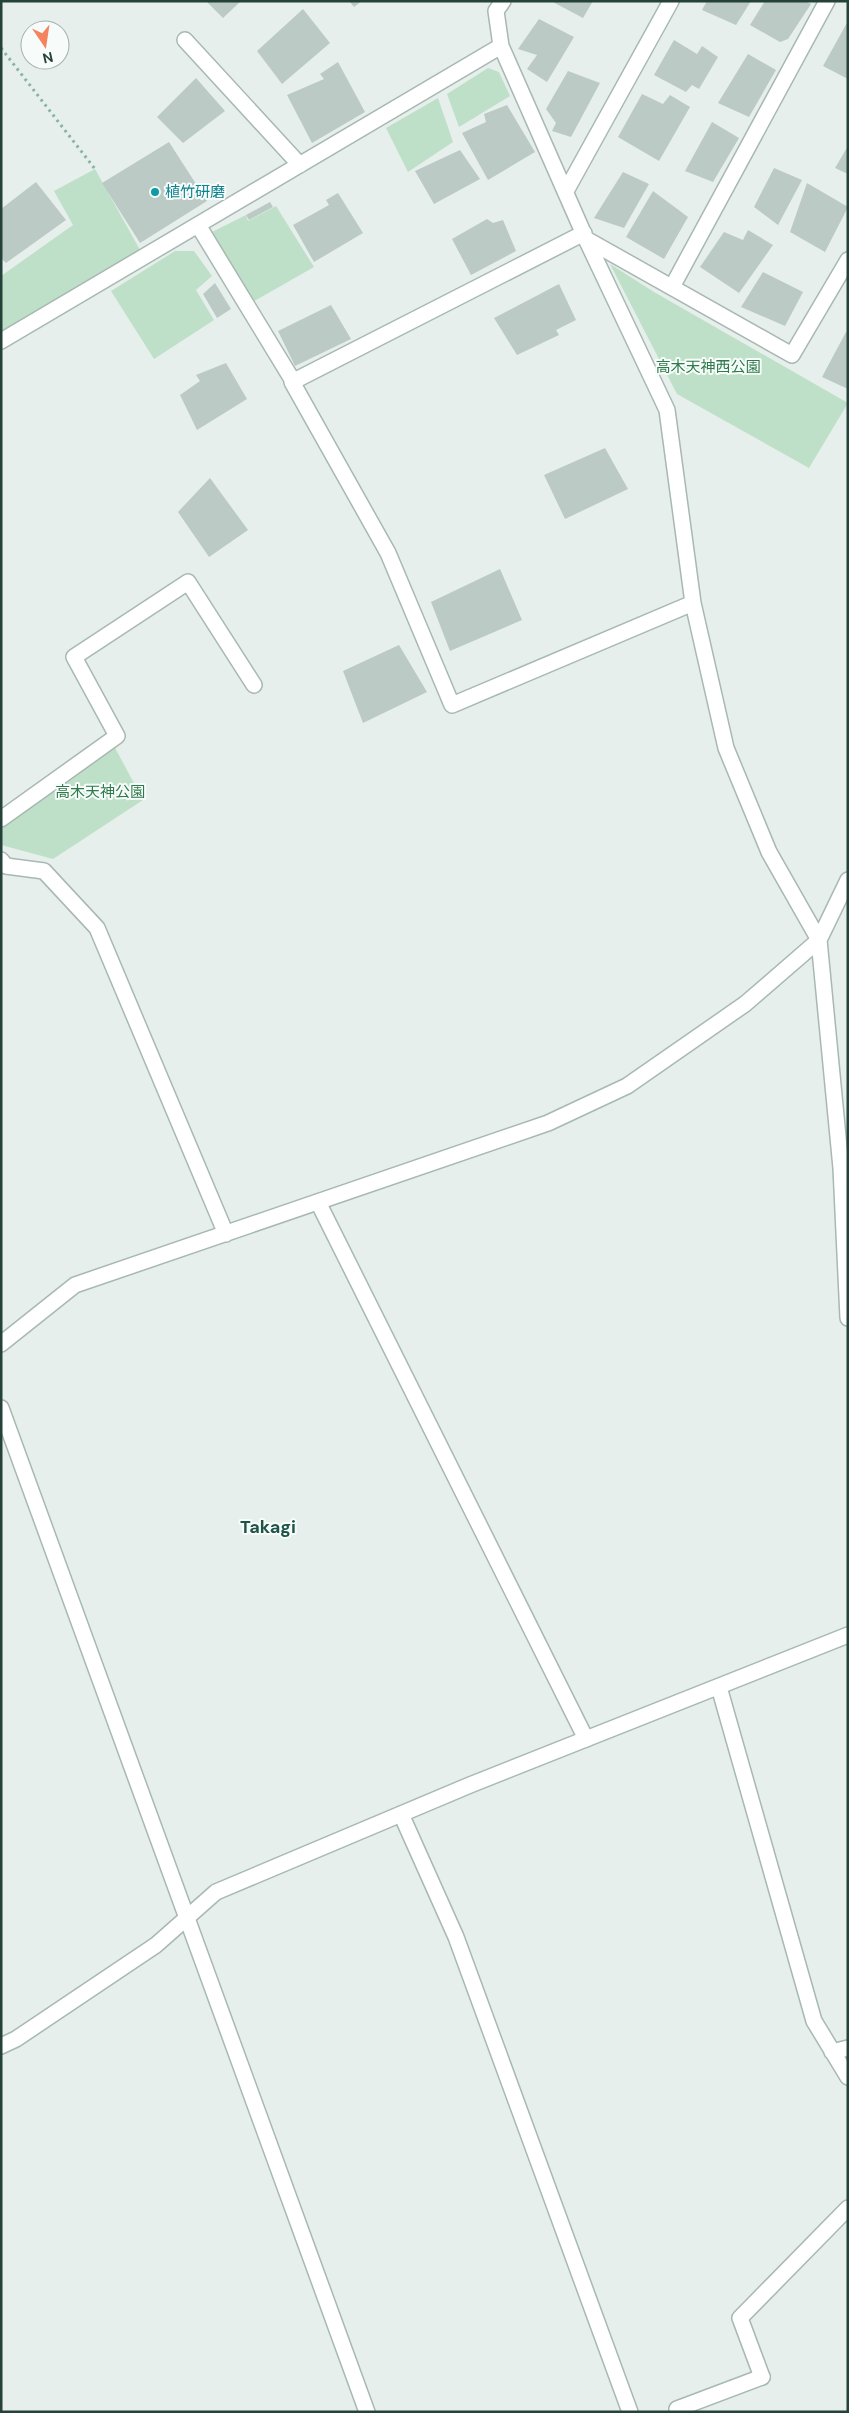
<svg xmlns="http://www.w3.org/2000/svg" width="849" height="2413" font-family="'DM Sans','Noto Sans JP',sans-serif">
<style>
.green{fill:#bfe0c8}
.building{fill:#bbcac4}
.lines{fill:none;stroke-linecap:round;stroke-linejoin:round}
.lane-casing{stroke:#a8b8b2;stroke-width:18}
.street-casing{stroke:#a8b8b2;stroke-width:18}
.path{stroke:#86b3a5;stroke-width:3;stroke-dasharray:2.5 4;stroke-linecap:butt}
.lane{stroke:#fff;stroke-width:15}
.street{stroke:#fff;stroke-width:15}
.culture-dot{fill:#0f9aa8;stroke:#f7fbf9;stroke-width:2}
.labels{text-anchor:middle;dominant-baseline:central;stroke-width:4;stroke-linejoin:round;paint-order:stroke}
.culture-label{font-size:15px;fill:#0d838f;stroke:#f7fbf9;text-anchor:start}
.park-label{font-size:15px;fill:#2d7a4b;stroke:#f7fbf9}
.quarter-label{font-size:18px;font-weight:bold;fill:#1f5548;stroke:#f7fbf9}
</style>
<rect width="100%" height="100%" fill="#e6efeb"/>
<path class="green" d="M488 68 499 72 510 96 459 127 447 94Z
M438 98 453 142 408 172 386 128Z
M95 169 144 257 1 341V276L73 225 54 191Z
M276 206 314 267 249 304 212 232 246 215 248 221Z
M175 251H194L212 276 196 290 214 320 154 359 111 291Z
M610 264 654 292 848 403 809 468 677 394Z
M113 744 143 800 53 859 1 845V828Z"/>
<path class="building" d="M206 1H241L223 18Z
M349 1H362L354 7Z
M551 1H593L583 18Z
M707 1H751L736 25 702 10Z
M765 1H805L811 4 788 39 780 42 750 25Z
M303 9 330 43 282 84 257 51Z
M539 19 574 37 547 82 527 69 537 55 518 49Z
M848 21V79L823 66Z
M674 40 697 54 702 46 718 57 699 89 692 85 686 92 654 75Z
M748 54 776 70 749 117 718 103Z
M338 62 365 112 312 143 287 95 324 79 320 74Z
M568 71 600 83 571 137 552 131 556 123 546 109Z
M196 78 225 111 183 143 157 117Z
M642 94 663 104 670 95 690 107 659 161 618 137Z
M507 105 535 152 488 180 462 133 486 122 484 114Z
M712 122 739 138 713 182 685 171Z
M169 142 207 201 140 243 102 183Z
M848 146V174L835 168Z
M460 150 480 179 434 204 415 171Z
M774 168 802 180 778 225 754 207Z
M623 172 649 184 624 228 594 218Z
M36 182 66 220 6 263 1 258V209Z
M807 183 848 207 825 252 790 232Z
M653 191 688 217 664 259 626 237Z
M338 193 363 233 314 262 293 225 329 205 326 200Z
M270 202 273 207 249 220 246 215Z
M487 219 493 223 503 220 516 251 471 275 452 239Z
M748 230 773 245 739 293 700 267 724 232 743 240Z
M763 272 803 292 785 326 741 307Z
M215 283 231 309 217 318 203 294Z
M559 284 576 320 556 330 559 335 517 355 494 318Z
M331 305 351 339 295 366 278 331Z
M846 332 848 333V389L822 377Z
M226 363 247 399 197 430 180 395 200 381 196 375Z
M605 448 628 489 565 519 544 475Z
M210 478 248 530 209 557 178 512Z
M500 569 522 620 450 651 431 602Z
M399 645 427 692 363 723 343 671Z"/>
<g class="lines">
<defs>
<path id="lane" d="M318 1202 586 1739
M719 1687 814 2021 848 2077
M832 2052 848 2048
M762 2377 740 2318 848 2208"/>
<path id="street" d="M503 1 496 11 501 46 586 239 667 410 693 603 726 748 769 852 819 940 841 1168 848 1318
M185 40 300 165
M566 191 671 1
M198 225 293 381
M584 233 292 382 388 553 452 705 693 603
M586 239 792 355 848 260
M672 287 827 1
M1 341 501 46
M1 819 117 736 74 657 188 582 254 685
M1 860 6 866 44 871 97 928 226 1234
M1 1344 75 1285 548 1123 627 1086 745 1004 819 940 848 880
M1 1408 367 2412
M401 1814 456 1937 630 2412
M1 2046 16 2039 156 1945 216 1892 470 1785 848 1635
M677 2409 762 2377"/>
</defs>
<use href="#lane" class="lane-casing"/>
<use href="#street" class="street-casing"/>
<path class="path" d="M1 48 95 169"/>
<use href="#lane" class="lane"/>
<use href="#street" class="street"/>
</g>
<circle class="culture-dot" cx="155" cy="192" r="5"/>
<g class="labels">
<g class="culture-label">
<text x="165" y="192">植竹研磨</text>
</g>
<g class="park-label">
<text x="708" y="367">高木天神西公園</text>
<text x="100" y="792">高木天神公園</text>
</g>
<g class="quarter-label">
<text x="268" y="1527">Takagi</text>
</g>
</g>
<rect width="849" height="2413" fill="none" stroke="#24423a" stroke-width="5"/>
<g transform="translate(45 45) rotate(167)"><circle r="24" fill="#f7fbf9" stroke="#a3b1ad"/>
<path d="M0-4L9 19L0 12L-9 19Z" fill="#f4845f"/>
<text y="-8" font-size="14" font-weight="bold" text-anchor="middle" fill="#24423a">N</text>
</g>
</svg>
